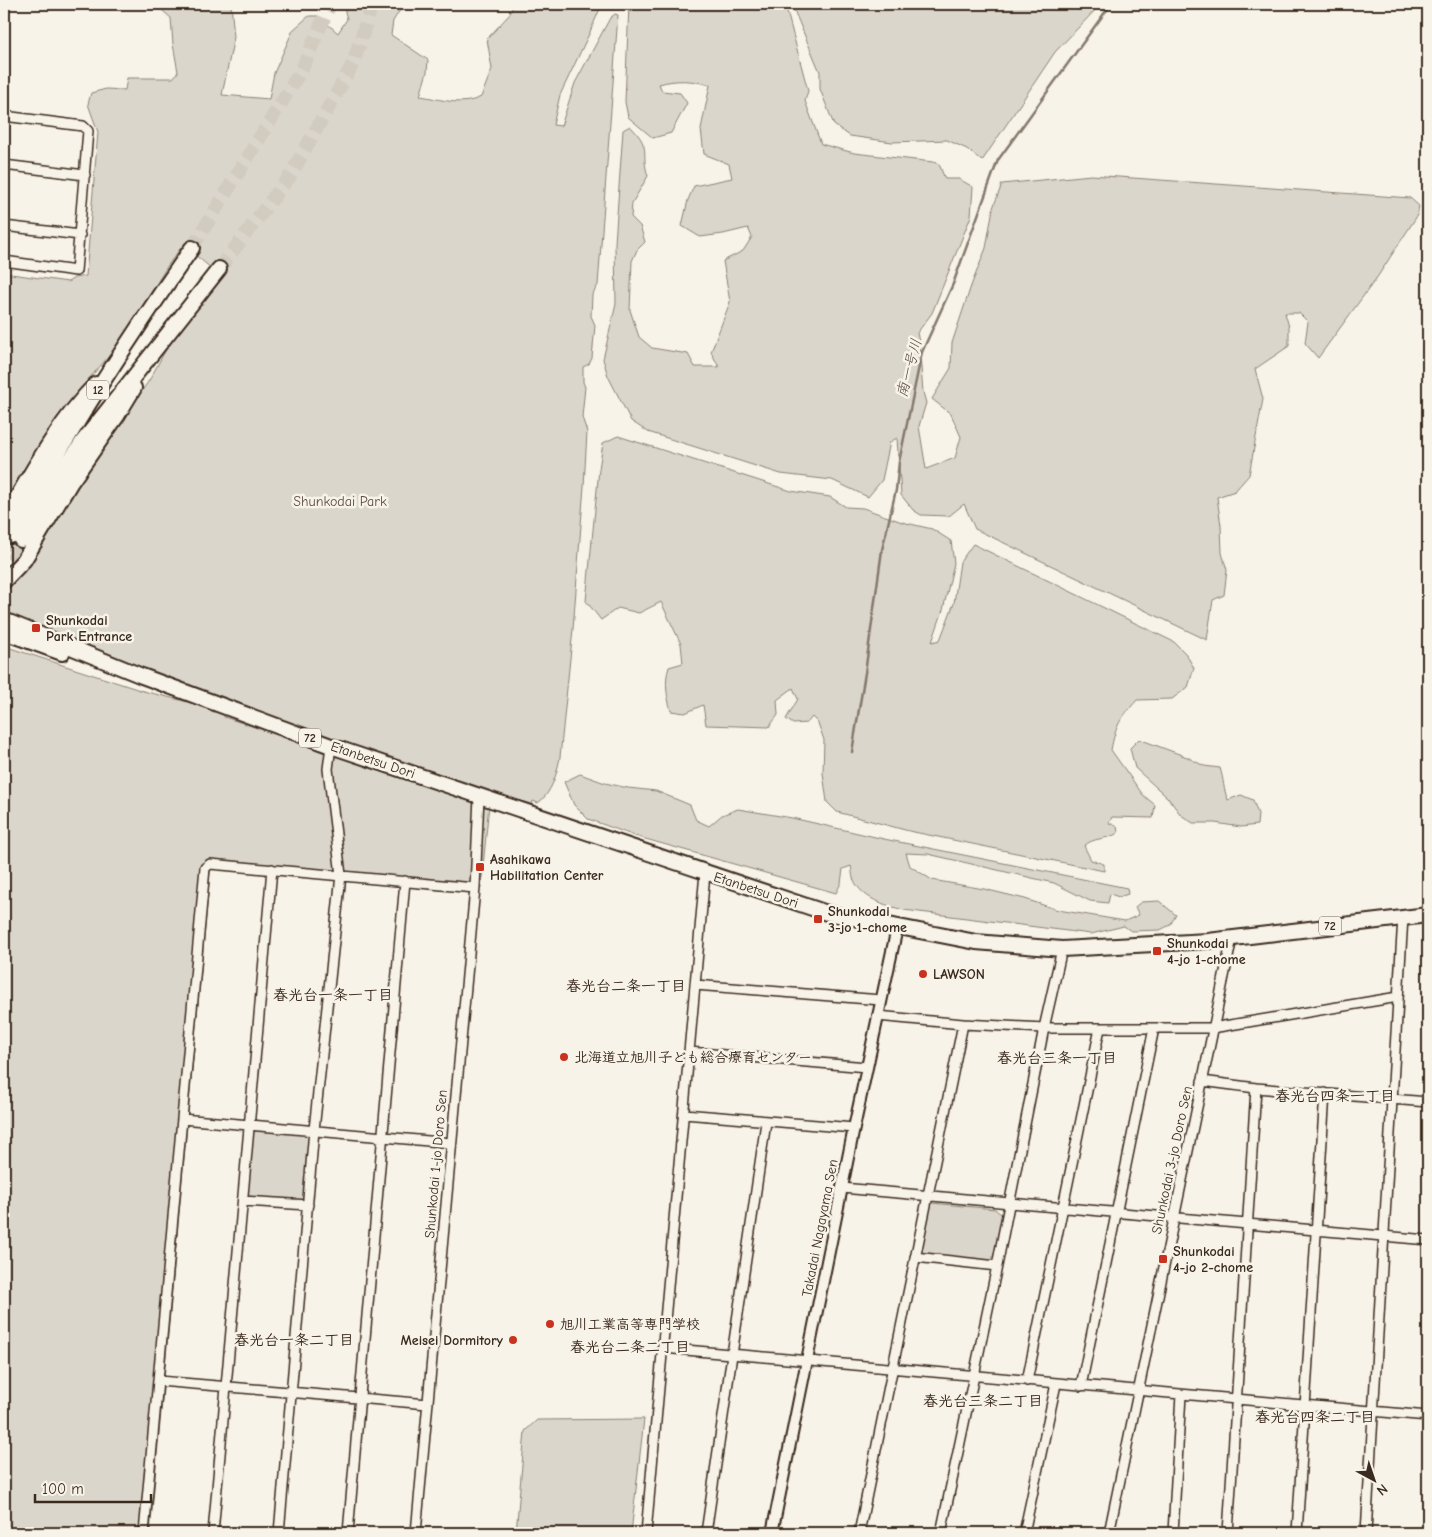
<svg xmlns="http://www.w3.org/2000/svg" width="1432" height="1537" font-family="'Comic Neue','Klee One',sans-serif">
<style>
.green{fill:#dbd6cb;stroke:#8b8074}
.lines{fill:none;stroke-linecap:round;stroke-linejoin:round}
.stream{stroke:#84786c;stroke-width:2.5}
.trunk-tunnel{stroke:#d1cbc0;stroke-width:14;stroke-dasharray:14 7;stroke-linecap:butt}
.minor-casing{stroke:#3b2a1e;stroke-width:12}
.tertiary-casing{stroke:#3b2a1e;stroke-width:14}
.primary-casing{stroke:#3b2a1e;stroke-width:18}
.trunk-casing{stroke:#3b2a1e;stroke-width:18}
.minor{stroke:#f7f3e8;stroke-width:9}
.tertiary{stroke:#f7f3e8;stroke-width:10}
.primary{stroke:#f7f3e8;stroke-width:14}
.trunk{stroke:#f7f3e8;stroke-width:14}
.poi-dot{fill:#c8321e;stroke:#f7f3e8;stroke-width:2}
.labels{text-anchor:middle;dominant-baseline:central;stroke-width:5;stroke-linejoin:round;paint-order:stroke}
.shield{fill:#f7f3e8;stroke:#73665b;stroke-width:1}
.shield-label{font-size:12px;font-weight:bold;fill:#3b2a1e}
.park-label{font-size:14px;fill:#5b4c41;stroke:#f7f3e8}
.poi-label{font-size:14px;font-weight:bold;fill:#3b2a1e;stroke:#f7f3e8;text-anchor:start}
.street-label{font-size:14px;fill:#3b2a1e;stroke:#f7f3e8}
.water-label{font-size:15px;font-style:italic;fill:#5f5145;stroke:#f7f3e8}
.neighbourhood-label{font-size:15px;font-weight:bold;fill:#3b2a1e;stroke:#f7f3e8}
</style>
<rect width="100%" height="100%" fill="#f7f3e8"/>
<filter id="ink" filterUnits="userSpaceOnUse"><feTurbulence type="fractalNoise" baseFrequency=".02" numOctaves="2"/><feDisplacementMap in="SourceGraphic" scale="10" xChannelSelector="R" yChannelSelector="G"/><feConvolveMatrix kernelMatrix="1 2 1 2 8 2 1 2 1" color-interpolation-filters="sRGB"/></filter>
<g filter="url(#ink)">
<path class="green" d="M155 4H231L234 37 222 95 269 99 274 73 293 30 309 16H318L338 33 347 19 343 4H404L393 21 391 35 428 60 427 72 420 96C441 99 461 107 481 97L492 69 487 39 509 15 514 4H602L589 34 560 95 553 125 561 126 575 83 610 18 615 14 618 15 598 285 592 295 591 316 595 325 592 358 589 364 583 367V382L585 387 582 417 587 432 584 486 573 629 560 757C557 773 552 793 538 803L533 801 530 810 143 674 4 614V593L10 581 123 419 150 379 170 342 226 273 214 264 211 268 183 245 168 265 118 346 79 390 4 512V273L68 282 74 278 86 276 98 132 88 104 91 93 106 89 125 90 127 78H173L178 72 173 44 171 18Z
M629 4H785L808 91 805 101 821 144 854 153 933 162 939 164 945 179H959L973 187 971 216 932 313 917 333 919 342 923 392 926 403 919 426 926 469 955 458 961 437 951 414 932 399 951 368 952 343 971 286 986 248 993 208 1002 184 1091 175 1410 198 1419 206 1417 216 1378 276 1318 358 1305 343 1308 322 1299 313H1285L1289 327V346L1255 369 1263 399 1249 475 1235 491 1217 497 1221 526 1222 553 1227 570 1224 595 1213 600 1207 640 975 529 964 504 949 516 921 515 913 510 901 495 897 438 890 442 882 480 868 497 832 480 781 474 648 432 631 421 608 376 603 359 616 304 615 243 623 130 630 126C653 149 640 152 648 176L632 203 631 217 640 226 645 242 637 250 632 261 630 310 639 337 652 348 688 354 695 367H719L711 352 730 302 723 261 743 251 752 237 748 228 723 234 700 237 682 226 688 200 694 186 732 178 729 164 704 154 701 129 710 85C692 80 677 79 659 84L662 91 680 93 687 103 671 133 653 138 628 117 625 102Z
M794 4H1101L1055 52 982 161 967 149 947 140 892 142 850 136 834 125 820 89V72L794 10Z
M618 436 791 491 830 497 846 507 863 508 902 522 932 529 951 541 954 563 943 610 932 642 940 640 954 603 960 562 973 544 1174 642 1186 654 1194 668 1188 687 1172 699 1137 700C1120 719 1116 724 1111 750L1143 795 1155 805 1153 818 1112 817 1109 823 1117 826 1118 833C1107 840 1093 837 1084 846L1091 860 1104 864V871L909 831 837 812 827 802 823 773 824 740 818 723 812 717 807 723 793 724 786 719 798 699 793 688 777 700 778 715 769 727 706 725 703 705 685 713 671 711C667 696 664 682 669 667L683 663 681 644 661 602 639 613 618 608 601 620 586 601 599 469 603 443Z
M4 646 143 691 225 711 224 717 489 804 481 888 211 861 150 1533H4Z
M1139 739 1187 757 1204 766 1220 768C1224 780 1223 789 1228 800L1241 795 1253 800 1258 814 1257 825 1241 827 1215 823H1193L1181 815 1168 798 1135 768 1130 748Z
M580 774 605 783 628 788 656 791 690 805 696 820 709 826 722 815 738 809 792 818 884 839 1127 888 1128 894 1119 897 1110 894 1108 903 1090 901 1054 883 928 854 906 853 910 866 932 880 984 889 1025 899 1058 910 1125 921 1139 915 1135 907 1141 902 1159 901 1176 915 1170 925 1160 930 1131 931 1124 926 1091 934 904 910C885 905 861 899 853 878 852 875 852 870 851 866L843 869 841 883 836 893 635 836 588 819 574 805 564 782Z
M249 1125 314 1130 308 1205 243 1201Z
M931 1203 995 1209 1002 1215 994 1262 920 1253Z
M644 1419 631 1533H516L525 1431 537 1420Z"/>
<g class="lines">
<path class="stream" d="M852 752 865 673 882 550 896 490 899 462 922 352 953 284 998 160 1111 4"/>
<path class="trunk-tunnel" d="M192 248 302 69 330 4
M219 269 290 176 353 64 372 4
M4 549 10 536
M4 580 21 540"/>
<defs>
<path id="minor" d="M4 116 83 126 88 131 76 271 4 261
M4 165 85 175
M4 226 80 235
M695 985 881 1000
M877 1016 963 1024 1044 1028H1212L1398 997
M689 1052 867 1067
M1202 1081 1256 1088 1428 1102
M684 1114 854 1128
M182 1119 451 1143
M842 1188 1428 1240
M243 1201 308 1205
M915 1257 997 1266
M663 1348C918 1372 1173 1394 1428 1416
M159 1381 428 1404
M1027 1381 1100 1028
M1081 1386 1154 1028
M144 1533 205 868 210 864 475 888
M213 1533 272 869
M279 1533 314 1130 341 875 328 769 331 746
M348 1533 405 881
M416 1533 475 888 479 796
M646 1533 705 873
M706 1533 766 1122
M859 1533 963 1024
M941 1533 997 1266 1044 1028 1062 949
M1024 1533 1056 1384
M1109 1533 1232 938
M1173 1533 1181 1395
M1228 1533 1256 1088
M1297 1533 1325 1093
M1366 1533 1403 917"/>
<path id="tertiary" d="M772 1533 854 1128 897 928"/>
<path id="primary" d="M4 620 142 676 331 746 827 913 976 942 1062 949 1208 941 1428 915
M4 632 62 653"/>
<path id="trunk" d="M4 520C30 475 59 421 96 384
M10 536C66 437 127 341 192 248
M21 540 49 493 83 441 219 269
M4 581 24 560 71 482 117 416 134 388"/>
</defs>
<use href="#minor" class="minor-casing"/>
<use href="#tertiary" class="tertiary-casing"/>
<use href="#primary" class="primary-casing"/>
<use href="#trunk" class="trunk-casing"/>
<use href="#minor" class="minor"/>
<use href="#tertiary" class="tertiary"/>
<use href="#primary" class="primary"/>
<use href="#trunk" class="trunk"/>
</g>
</g>
<g class="poi-dot">
<rect x="31" y="623" width="10" height="10" rx="2.5"/>
<rect x="475" y="862" width="10" height="10" rx="2.5"/>
<rect x="813" y="914" width="10" height="10" rx="2.5"/>
<rect x="1152" y="946" width="10" height="10" rx="2.5"/>
<circle cx="923" cy="974" r="5"/>
<circle cx="564" cy="1057" r="5"/>
<rect x="1158" y="1254" width="10" height="10" rx="2.5"/>
<circle cx="550" cy="1324" r="5"/>
<circle cx="513" cy="1340" r="5"/>
</g>
<g class="labels">
<g class="shield">
<rect x="87" y="380.5" width="22" height="19" rx="4"/>
<rect x="299" y="728.5" width="22" height="19" rx="4"/>
<rect x="1319" y="916.5" width="22" height="19" rx="4"/>
</g>
<g class="shield-label">
<text x="98" y="390">12</text>
<text x="310" y="738">72</text>
<text x="1330" y="926">72</text>
</g>
<g class="park-label">
<text x="340" y="501">Shunkodai Park</text>
</g>
<g class="poi-label">
<text x="46" y="620">Shunkodai<tspan x="46" dy="16">Park Entrance</tspan></text>
<text x="490" y="859">Asahikawa<tspan x="490" dy="16">Habilitation Center</tspan></text>
<text x="828" y="911">Shunkodai<tspan x="828" dy="16">3-jo 1-chome</tspan></text>
<text x="1167" y="943">Shunkodai<tspan x="1167" dy="16">4-jo 1-chome</tspan></text>
<text x="933" y="974">LAWSON</text>
<text x="574" y="1057">北海道立旭川子ども総合療育センター</text>
<text x="1173" y="1251">Shunkodai<tspan x="1173" dy="16">4-jo 2-chome</tspan></text>
<text x="560" y="1324">旭川工業高等専門学校</text>
<text x="503" y="1340" text-anchor="end">Meisei Dormitory</text>
</g>
<g class="street-label">
<text transform="translate(373 760) rotate(19)">Etanbetsu Dori</text>
<text transform="translate(756 890) rotate(18)">Etanbetsu Dori</text>
<text transform="translate(1172 1160) rotate(-78)">Shunkodai 3-jo Doro Sen</text>
<text transform="translate(436 1164) rotate(-85)">Shunkodai 1-jo Doro Sen</text>
<text transform="translate(820 1228) rotate(-79)">Takadai Nagayama Sen</text>
</g>
<g class="water-label">
<text transform="translate(909 368) rotate(-75)">南一号川</text>
</g>
<g class="neighbourhood-label">
<text x="626" y="986">春光台二条一丁目</text>
<text x="333" y="995">春光台一条一丁目</text>
<text x="1057" y="1058">春光台三条一丁目</text>
<text x="1335" y="1096">春光台四条一丁目</text>
<text x="294" y="1340">春光台一条二丁目</text>
<text x="630" y="1347">春光台二条二丁目</text>
<text x="983" y="1401">春光台三条二丁目</text>
<text x="1315" y="1417">春光台四条二丁目</text>
</g>
</g>
<rect width="1432" height="1537" fill="none" stroke="#f7f3e8" stroke-width="20"/>
<rect x="10" y="10" width="1412" height="1517" fill="none" stroke="#3b2a1e" stroke-width="2" filter="url(#ink)"/>
<g transform="translate(1374 1480) rotate(140)" stroke="#f7f3e8" stroke-width="4" paint-order="stroke">
<path d="M0-4L9 19L0 12L-9 19Z" fill="#3b2a1e"/>
<text y="-8" font-size="14" font-weight="bold" text-anchor="middle" fill="#3b2a1e">N</text>
</g>
<path d="M35 1494v8h116v-8" fill="none" stroke="#3b2a1e" stroke-width="2.5"/>
<text x="42" y="1494" font-size="15" fill="#3b2a1e" stroke="#f7f3e8" stroke-width="4" paint-order="stroke">100 m</text>
</svg>
